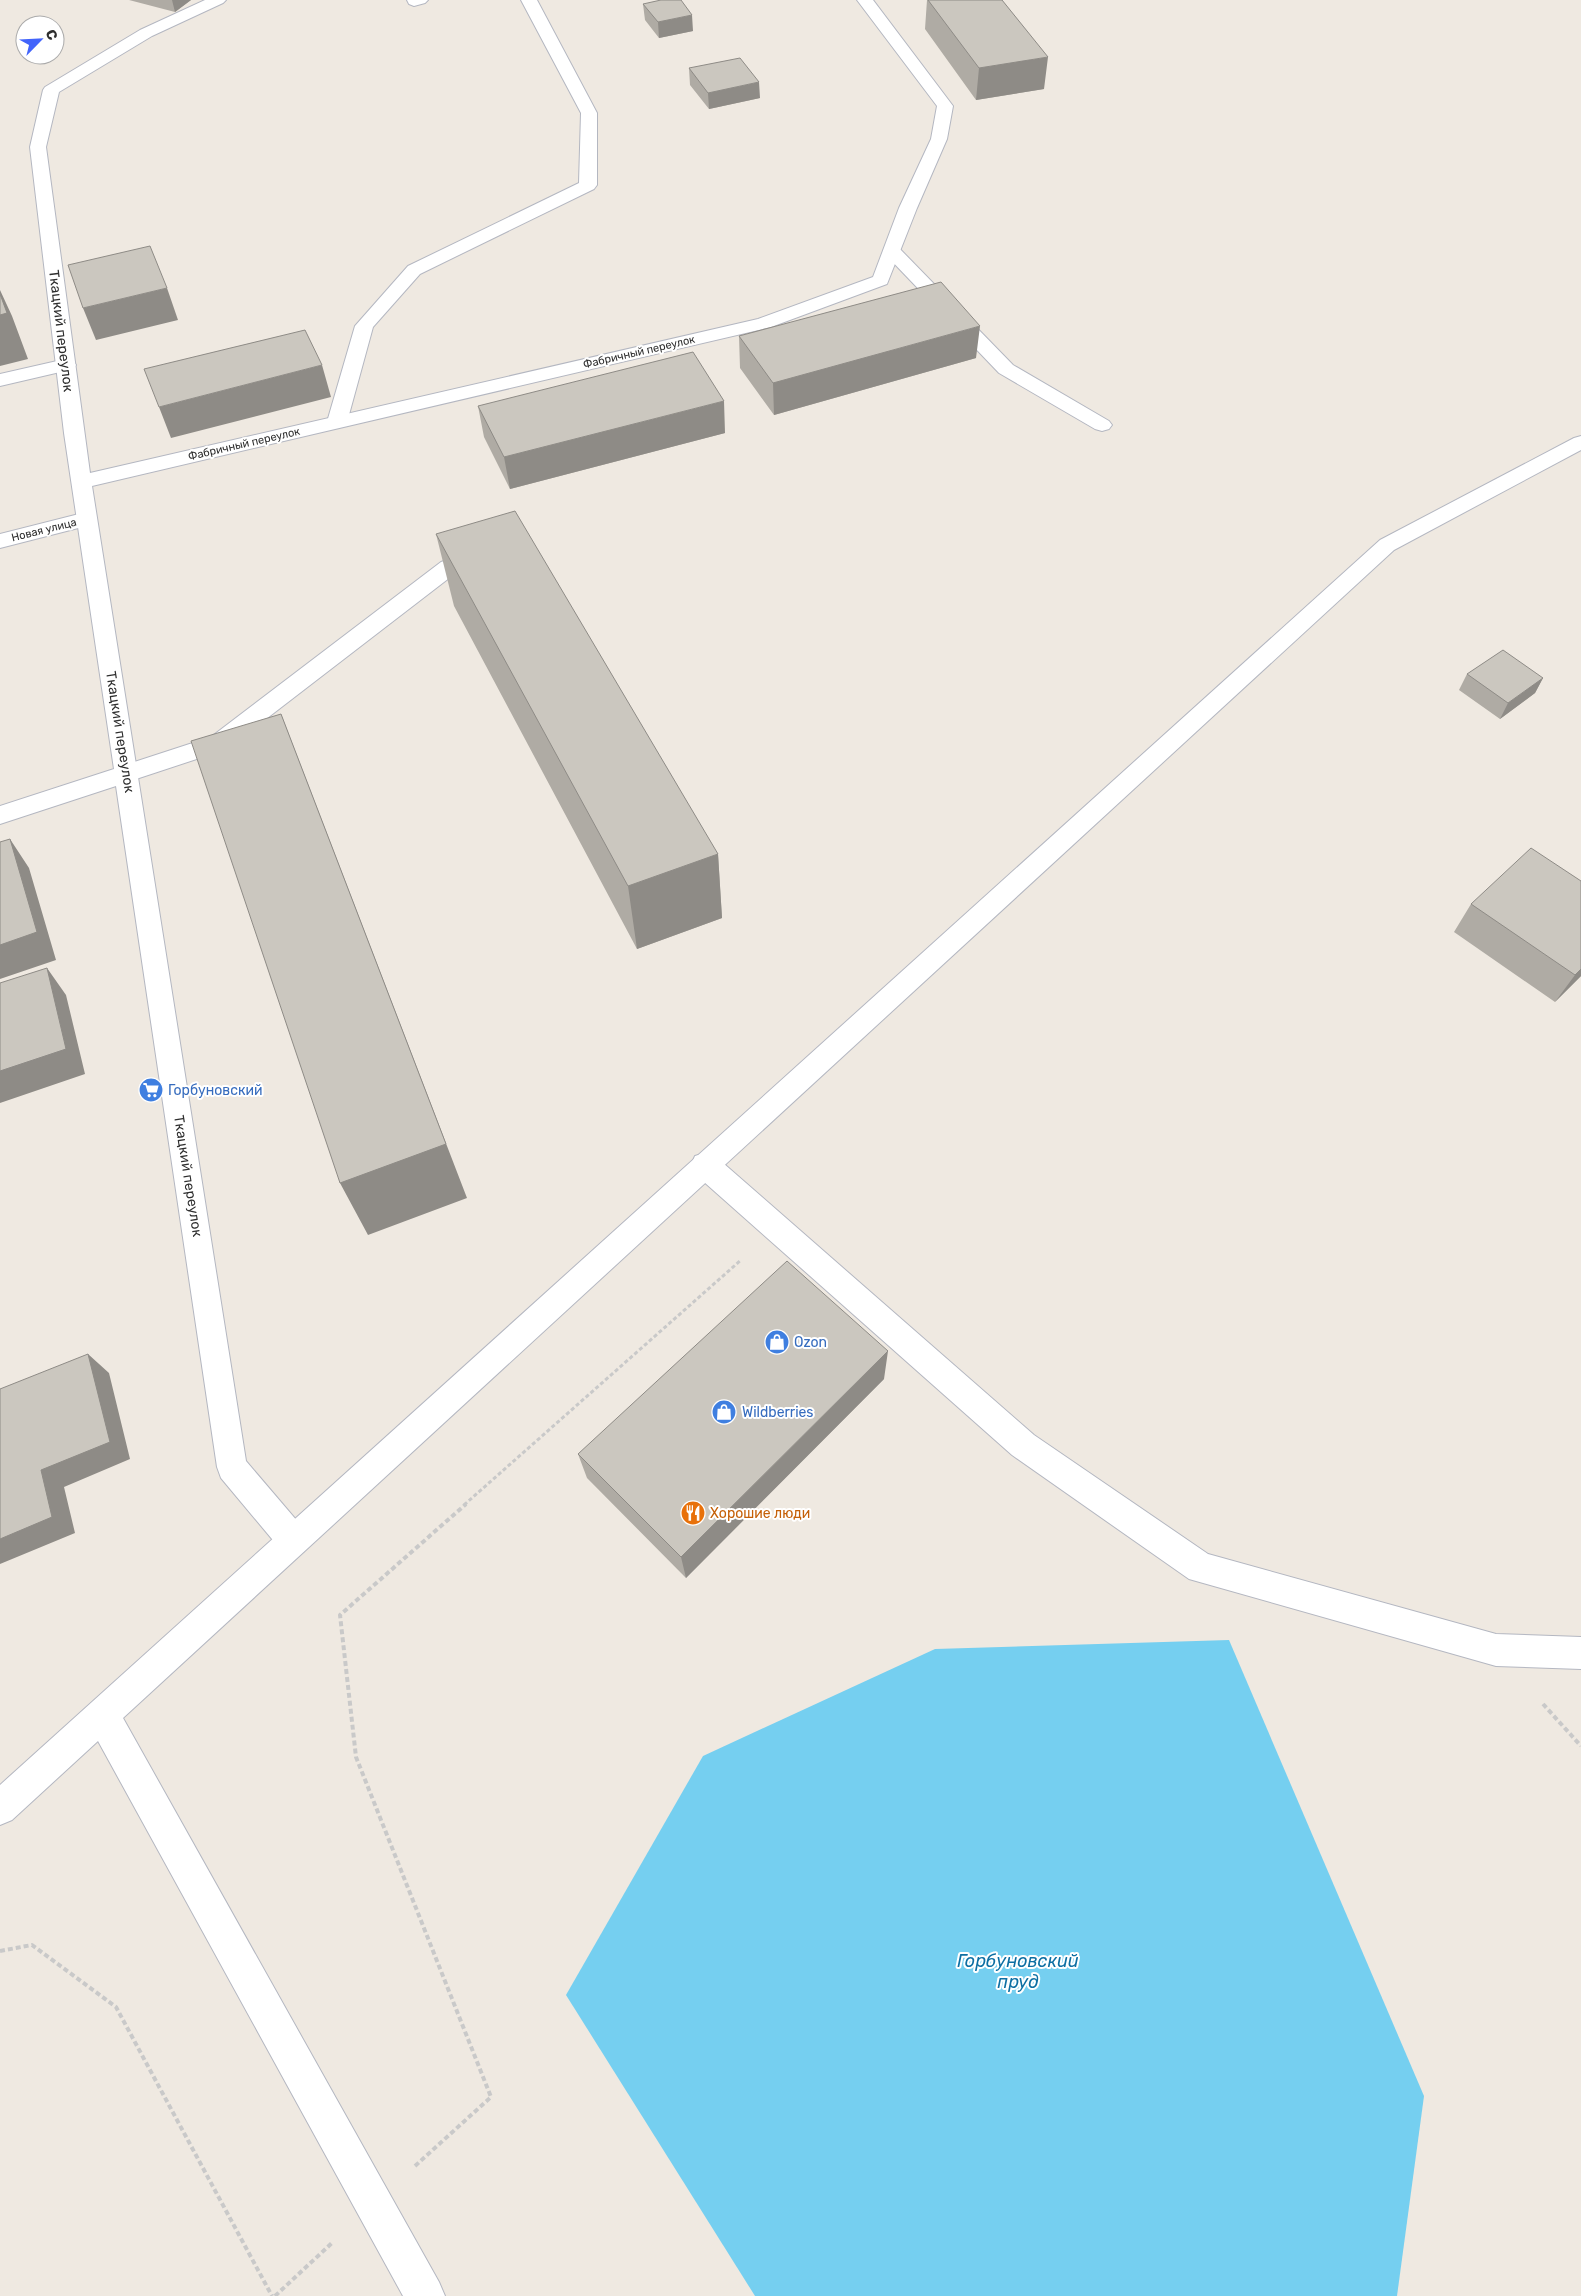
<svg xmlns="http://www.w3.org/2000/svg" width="1581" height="2296" font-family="Rubik,sans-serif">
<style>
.water{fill:#75cff0}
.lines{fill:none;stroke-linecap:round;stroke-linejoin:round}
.lane-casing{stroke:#b4b7c1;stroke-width:2}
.street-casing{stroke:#b4b7c1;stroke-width:2}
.secondary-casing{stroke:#b4b7c1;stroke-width:2}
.path-far1{stroke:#c9c9c9;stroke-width:3;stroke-dasharray:4 2.5;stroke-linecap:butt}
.path{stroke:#c9c9c9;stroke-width:4;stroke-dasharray:5 3;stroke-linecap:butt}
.lane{fill:#fff;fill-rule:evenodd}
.street{fill:#fff;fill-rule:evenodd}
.secondary{fill:#fff;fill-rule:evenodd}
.wall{fill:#afaba4}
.shaded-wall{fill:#8e8b86}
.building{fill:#cbc7bf;stroke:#8e8b86}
.labels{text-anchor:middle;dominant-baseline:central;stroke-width:4;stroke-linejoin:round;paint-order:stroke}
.far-street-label{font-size:11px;fill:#2e2e2e;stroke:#fff}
.street-label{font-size:14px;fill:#2e2e2e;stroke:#fff}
.shop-label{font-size:14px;fill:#366cbe;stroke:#fff;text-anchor:start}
.food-label{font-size:14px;fill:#c56008;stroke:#fff;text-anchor:start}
.near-water-label{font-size:18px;font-style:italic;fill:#0d6fa3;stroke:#fff}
</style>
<rect width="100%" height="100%" fill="#efe9e1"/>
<path class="water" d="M1229 1640 1424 2096 1397 2296H755L566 1995 703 1756 935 1649Z"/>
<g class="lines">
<defs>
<path id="lane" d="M407 0H428L425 3 414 6 409 4Z
M521 0H537L597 113V185L594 189 420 274 373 327 347 422 344 426 337 428 330 426 327 422 355 326 408 266 579 183 581 113Z
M892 246 898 247 1013 365 1109 421 1112 425 1109 429 1102 431 1095 429 999 373 886 255 883 251 886 247Z
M66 359 73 361 76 365 73 369 0 386V374Z
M87 512 94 514 97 519 94 524 0 548V534Z
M479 549 487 551 490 556 487 561 457 572 227 749 127 782 119 779 115 773 119 767 211 737 441 562Z
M705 1153 715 1156 1034 1435 1208 1554 1496 1634 1581 1637V1669L1496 1666 1189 1579 1012 1455 695 1174 691 1165 695 1156Z"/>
<path id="street" d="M205 0H226L223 3 152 36 59 92 46 147 90 473 758 319 873 277 899 208 931 139 937 106 857 0H873L953 106 947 139 917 208 887 284 771 327 92 486 246 1461 304 1529 309 1540 304 1551 293 1556 282 1551 221 1478 217 1467 116 786 0 824V806L114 769 64 433 30 147 43 90 45 87 140 30Z"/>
<path id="secondary" d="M1581 436V450L1394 550 123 1718 439 2282 445 2296H403L98 1741 12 1820 0 1825V1785L1380 540 1574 438Z"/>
</defs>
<use href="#lane" class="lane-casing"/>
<use href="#street" class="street-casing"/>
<use href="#secondary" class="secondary-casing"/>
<path class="path-far1" d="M464 1505 741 1260"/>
<path class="path" d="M1543 1704 1581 1746
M0 1951 32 1945 116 2007 272 2296
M415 2166 491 2097 356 1757 340 1615 466 1504
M275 2296 333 2242"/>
<use href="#lane" class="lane"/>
<use href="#street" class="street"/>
<use href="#secondary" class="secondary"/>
</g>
<path class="wall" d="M129 0H191L175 12Z
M927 0H1002L1044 89 976 100 925 29Z
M643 4 693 31 659 38 645 20Z
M689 68 760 98 709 109 690 85Z
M739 336 976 358 774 415 740 368Z
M478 406 725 433 510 489 484 437Z
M436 534 718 854 722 918 637 949 454 606Z
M1467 674 1543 678 1535 693 1500 719 1459 690Z
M1581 881V976L1555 1002 1454 932 1471 904Z
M884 1379 686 1578 587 1478 578 1454Z"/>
<path class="shaded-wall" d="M172 0H191L175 12Z
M692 15 693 31 659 38 658 22Z
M1048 57 1044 89 976 100 979 68Z
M759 82 760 98 709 109 708 93Z
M167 288 178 320 96 340 83 308Z
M0 290 12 316 28 359 0 366Z
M980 326 976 358 774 415 773 383Z
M322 365 331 397 171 438 159 407Z
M724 401 725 433 510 489 504 457Z
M1543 678 1535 693 1500 719 1508 703Z
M281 714 467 1198 368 1235 340 1183Z
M10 839 29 868 56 960 0 979V945Z
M718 854 722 918 637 949 628 886Z
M47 968 66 995 85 1074 0 1103V1071Z
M1581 969V976L1555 1002 1575 975Z
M888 1351 884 1379 686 1578 681 1557Z
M88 1354 109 1373 130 1459 64 1487 75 1533 0 1564V1539L41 1470Z"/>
<path class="building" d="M661 0H681L692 15 658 22 643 4Z
M928 0H1002L1048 57 979 68Z
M740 58 759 82 708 93 689 68Z
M150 246 167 288 83 308 68 265Z
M941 282 980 326 773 383 739 336Z
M0 294 7 313 0 315Z
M305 330 322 365 159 407 144 369Z
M693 352 724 401 504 457 478 406Z
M515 511 718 854 628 886 436 534Z
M1503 650 1543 678 1508 703 1467 674Z
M281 714 446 1144 340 1183 191 741Z
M10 839 37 932 0 945V842Z
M1531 848 1581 881V969L1575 975 1471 904Z
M47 968 66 1049 0 1071V983Z
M787 1261 888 1351 681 1557 578 1454Z
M88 1354 110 1442 41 1470 52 1517 0 1539V1389Z"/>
<defs>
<symbol id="supermarket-disc" viewBox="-11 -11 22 22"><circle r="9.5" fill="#3f7fe0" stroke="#fff"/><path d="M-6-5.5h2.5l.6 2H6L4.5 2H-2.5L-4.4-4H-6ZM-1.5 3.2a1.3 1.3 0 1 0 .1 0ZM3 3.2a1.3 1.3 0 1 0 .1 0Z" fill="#fff"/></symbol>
<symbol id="shop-disc" viewBox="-11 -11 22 22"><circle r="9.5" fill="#3f7fe0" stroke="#fff"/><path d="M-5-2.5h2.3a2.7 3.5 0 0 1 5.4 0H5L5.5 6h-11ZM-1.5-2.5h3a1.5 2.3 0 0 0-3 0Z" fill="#fff"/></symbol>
<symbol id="restaurant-disc" viewBox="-11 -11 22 22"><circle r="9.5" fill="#e8710a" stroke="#fff"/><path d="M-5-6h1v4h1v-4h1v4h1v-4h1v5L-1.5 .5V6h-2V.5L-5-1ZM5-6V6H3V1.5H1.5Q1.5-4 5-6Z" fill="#fff"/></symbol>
</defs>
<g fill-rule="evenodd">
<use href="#supermarket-disc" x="137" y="1076" width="28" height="28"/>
<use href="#shop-disc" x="763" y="1328" width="28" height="28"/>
<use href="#shop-disc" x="710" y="1398" width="28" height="28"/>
<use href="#restaurant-disc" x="679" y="1499" width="28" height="28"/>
</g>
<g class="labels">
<g class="far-street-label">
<text transform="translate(639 352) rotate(-13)">Фабричный переулок</text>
<text transform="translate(244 444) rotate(-13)">Фабричный переулок</text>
<text transform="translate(44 530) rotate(-14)">Новая улица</text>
</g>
<g class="street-label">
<text transform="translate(61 331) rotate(83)">Ткацкий переулок</text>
<text transform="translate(120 732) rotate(81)">Ткацкий переулок</text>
<text transform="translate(188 1176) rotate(81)">Ткацкий переулок</text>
</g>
<g class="shop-label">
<text x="168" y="1090">Горбуновский</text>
<text x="794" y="1342">Ozon</text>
<text x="742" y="1412">Wildberries</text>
</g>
<g class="food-label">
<text x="710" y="1513">Хорошие люди</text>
</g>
<g class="near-water-label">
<text x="1018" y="1961">Горбуновский<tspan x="1018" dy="21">пруд</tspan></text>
</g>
</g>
<g transform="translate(40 40) rotate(66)"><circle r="24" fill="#ffffff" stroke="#ababab"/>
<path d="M0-4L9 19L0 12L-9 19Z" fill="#4264fb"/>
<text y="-8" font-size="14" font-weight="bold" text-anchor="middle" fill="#2e2e2e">С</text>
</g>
</svg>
